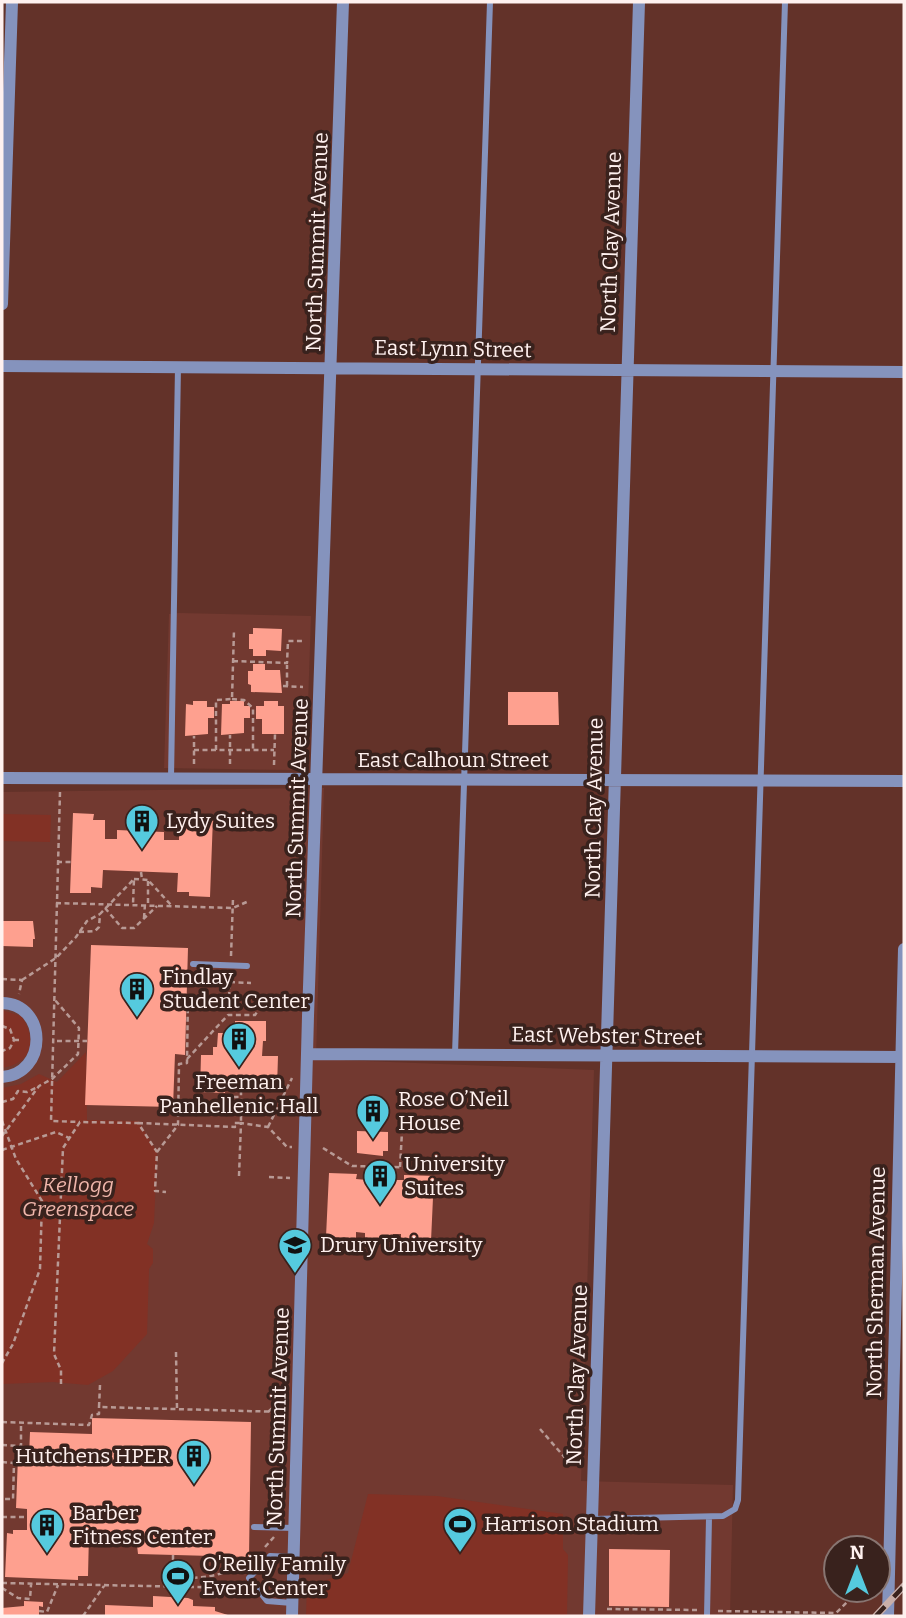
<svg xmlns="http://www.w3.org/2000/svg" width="906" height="1618" font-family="Bitter,serif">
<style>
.built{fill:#723930}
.green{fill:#823125}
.building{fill:#fea08f}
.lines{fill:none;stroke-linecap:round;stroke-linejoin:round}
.path{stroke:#b89a95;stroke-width:2.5;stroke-dasharray:5 3.5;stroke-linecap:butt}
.service{stroke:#8593bd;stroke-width:6}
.minor{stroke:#8593bd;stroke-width:12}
.rail-casing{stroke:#c9afaa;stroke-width:7}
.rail{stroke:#39221d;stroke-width:4.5;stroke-dasharray:13;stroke-linecap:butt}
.path-bridge{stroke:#b89a95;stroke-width:2.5;stroke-dasharray:5 3.5;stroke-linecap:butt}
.labels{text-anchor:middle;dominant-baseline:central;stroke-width:7;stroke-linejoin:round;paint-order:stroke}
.street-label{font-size:21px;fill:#fff1ef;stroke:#39221d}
.poi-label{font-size:21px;fill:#fff1ef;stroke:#39221d;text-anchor:start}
.park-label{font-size:21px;font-style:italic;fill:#efb5aa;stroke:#39221d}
</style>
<rect width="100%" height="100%" fill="#633229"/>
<path class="built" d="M179 613 311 616 306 764 299 769 290 770 164 768 169 614Z
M324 788 316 1059 594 1070 581 1481 733 1485 730 1616H2V792Z"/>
<path class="green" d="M3 814 51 815 50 842 2 841Z
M2 1010 21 1016C37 1038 33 1064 2 1068Z
M86 1052 87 1120 138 1121 157 1152 154 1223 147 1244 153 1249V1263L149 1269 147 1334 113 1371 88 1385 53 1382 2 1384V1088L21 1084 39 1074 57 1082Z
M368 1494 437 1496 563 1514V1549L568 1555 567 1616H306L307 1586 348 1573Z"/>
<path class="building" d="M253 628 282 629 281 651 266 650V656H253V649H249V634H253Z
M253 664H265V670H280L282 693 251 692V685L248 684V671H253Z
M508 692H558L559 725H508Z
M193 701H207V707H214V718H208V734L185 736 186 704 193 705Z
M230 701H244V706H250V718H244V733L221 735 222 704H230Z
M264 701H278V706H284V734H262V719H256V706H264Z
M73 813 94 814 93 820H105V839H117V830L164 832V840H179V821L189 822V816L213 817 210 897 189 896V892H177L178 873 103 870 102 888 91 887V893H70Z
M2 921H33L35 939H33V947L2 946Z
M91 945 188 948 185 1055 175 1054 173 1107 85 1105Z
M235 1021H266V1041H263L262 1056H278L277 1088H256V1084H250V1089H234V1083H226L225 1093 200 1092 201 1055H213V1047H217L218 1033H235Z
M357 1131 388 1132V1151H383V1156L357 1153Z
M329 1173 357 1174 356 1179 367 1180V1174L396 1175 395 1180H404V1175L434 1176 431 1241 401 1240V1234H393V1239L365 1238V1233L356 1232V1238L326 1237Z
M92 1418 251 1422 249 1557 138 1554 136 1536 89 1534 88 1576H78V1580L5 1577 7 1533 13 1534V1530H27V1509L16 1508 18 1457H29L30 1432 92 1434Z
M609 1549 670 1550 669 1607 609 1606Z
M153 1596 188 1598 193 1600V1606L215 1607V1611L231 1616H105V1605L153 1607Z
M24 1601 43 1602V1607L39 1606V1616H2V1608L24 1606Z"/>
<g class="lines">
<path class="path" d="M233 661 287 663 288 641H304
M283 686 303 687
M287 686V665
M232 699 244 700 253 708V750
M194 750H274
M216 750V700L232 699 234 630
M194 764V736
M230 764V735
M274 765 275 734
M60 792 51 1121 80 1122
M57 862H71
M141 872 142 879
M134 879 148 880
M56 903 233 908 249 901
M148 903V880L172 906
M105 908 122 928H134L157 906
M144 918 145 904
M79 932 95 931 99 927 100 914 134 879 133 904
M231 956 233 898
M2 979 22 980 19 994
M22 980 56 958 76 937 87 921 100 914
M230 982 251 983
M187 996 229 997 228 1015
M229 997 230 976
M2 1026 10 1029 14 1040 10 1048 2 1051
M14 1040H22
M187 1059 228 1015H255L264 1002
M225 1097H241
M2 1102 13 1099 18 1091 27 1092 38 1087
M2 1121 16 1159 42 1201 40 1269 13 1344 2 1363
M138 1123 235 1127 234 1123H241V1089
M268 1127 292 1078
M2 1136 39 1086 52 1079 78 1054 79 1028 55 1000
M323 1148 352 1166 436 1168
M2 1150 56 1132 69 1138
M157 1152 178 1125 179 1064 187 1063 188 995
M400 1167 403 1114
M239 1176 241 1123 268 1127 287 1147H292
M269 1177 290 1178
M176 1352 177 1408
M61 1384V1370L54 1354 63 1148 80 1122 138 1123 157 1152 155 1191 166 1192
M100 1385 99 1407 284 1412
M268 1412 283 1398
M2 1422 89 1425 92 1415 99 1414V1407
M540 1429 573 1467
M2 1445 21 1446V1423
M2 1462 14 1463 13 1499H2
M2 1517H27
M265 1547 274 1537
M173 1555V1578C202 1579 227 1576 252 1559
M2 1583 243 1588
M2 1588 18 1598 30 1599 31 1585
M607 1609 698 1610
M39 1611 47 1612 58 1585
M718 1611 836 1613 859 1590
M83 1616 104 1586"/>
<path class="service" d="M171 778 178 367
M193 964 247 966
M455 1054 490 2
M592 1519 723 1516 735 1509 738 1500 785 2
M254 1527 295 1528
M292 1603 267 1601 249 1578 270 1556 294 1557
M707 1616 709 1518"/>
<path class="minor" d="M2 304 12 2
M2 366 904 372
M2 778 904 781
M2 1003C48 1004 48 1074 2 1077
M309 1054 904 1057
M292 1616 308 1016 343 2
M589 1616 639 2
M888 1616 904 949"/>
<defs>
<path id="rail" d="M876 1616 904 1586"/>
</defs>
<use href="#rail" class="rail-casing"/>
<use href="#rail" class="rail"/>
<path class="path-bridge" d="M57 1041H87"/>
</g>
<defs>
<symbol id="building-pin" viewBox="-11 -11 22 30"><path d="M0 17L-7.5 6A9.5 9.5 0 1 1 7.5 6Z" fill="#55cade" stroke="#39221d"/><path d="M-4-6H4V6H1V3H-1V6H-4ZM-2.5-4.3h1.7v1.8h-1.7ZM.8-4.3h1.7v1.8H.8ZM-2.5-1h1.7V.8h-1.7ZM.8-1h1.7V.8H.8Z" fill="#111"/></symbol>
<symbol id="university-pin" viewBox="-11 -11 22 30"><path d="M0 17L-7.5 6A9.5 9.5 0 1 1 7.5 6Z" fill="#55cade" stroke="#39221d"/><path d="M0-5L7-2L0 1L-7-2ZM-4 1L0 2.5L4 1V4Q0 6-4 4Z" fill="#111"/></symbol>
<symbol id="stadium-pin" viewBox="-11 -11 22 30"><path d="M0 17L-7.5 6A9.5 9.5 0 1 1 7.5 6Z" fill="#55cade" stroke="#39221d"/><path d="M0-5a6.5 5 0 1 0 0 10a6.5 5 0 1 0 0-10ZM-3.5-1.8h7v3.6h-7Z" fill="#111"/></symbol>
</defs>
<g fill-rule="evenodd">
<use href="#building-pin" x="123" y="802" width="38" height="52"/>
<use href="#building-pin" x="118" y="970" width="38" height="52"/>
<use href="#building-pin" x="220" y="1020" width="38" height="52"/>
<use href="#building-pin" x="354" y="1092" width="38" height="52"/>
<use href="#building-pin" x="361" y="1157" width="38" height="52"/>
<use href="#university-pin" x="276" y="1226" width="38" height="52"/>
<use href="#building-pin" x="175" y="1437" width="38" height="52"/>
<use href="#stadium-pin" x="441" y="1505" width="38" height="52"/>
<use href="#building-pin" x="28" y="1506" width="38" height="52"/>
<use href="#stadium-pin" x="159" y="1557" width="38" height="52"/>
</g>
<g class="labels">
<g class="street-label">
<text transform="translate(317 242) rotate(-88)">North Summit Avenue</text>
<text transform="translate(611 242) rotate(-88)">North Clay Avenue</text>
<text transform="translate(453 349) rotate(1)">East Lynn Street</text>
<text x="453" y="760">East Calhoun Street</text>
<text transform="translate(297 808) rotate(-88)">North Summit Avenue</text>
<text transform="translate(594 808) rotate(-89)">North Clay Avenue</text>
<text transform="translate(607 1036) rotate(1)">East Webster Street</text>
<text transform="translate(876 1282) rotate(-89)">North Sherman Avenue</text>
<text transform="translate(577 1375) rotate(-88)">North Clay Avenue</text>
<text transform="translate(278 1417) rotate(-88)">North Summit Avenue</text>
</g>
<g class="poi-label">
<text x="166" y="821">Lydy Suites</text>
<text x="162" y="977">Findlay<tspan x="162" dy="24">Student Center</tspan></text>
<text x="239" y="1082" text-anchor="middle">Freeman<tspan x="239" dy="24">Panhellenic Hall</tspan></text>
<text x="398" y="1099">Rose O’Neil<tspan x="398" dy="24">House</tspan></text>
<text x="404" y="1164">University<tspan x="404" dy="24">Suites</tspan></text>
<text x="320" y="1245">Drury University</text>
<text x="170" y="1456" text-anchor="end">Hutchens HPER</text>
<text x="72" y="1513">Barber<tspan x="72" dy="24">Fitness Center</tspan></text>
<text x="484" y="1524">Harrison Stadium</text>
<text x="202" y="1564">O'Reilly Family<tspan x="202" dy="24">Event Center</tspan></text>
</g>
<g class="park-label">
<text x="78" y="1185">Kellogg<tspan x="78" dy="24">Greenspace</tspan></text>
</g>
</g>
<rect width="906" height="1618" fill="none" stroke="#fff1ef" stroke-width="7"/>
<g transform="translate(857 1569)"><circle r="33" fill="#39221d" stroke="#887571" stroke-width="2"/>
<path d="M0-5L12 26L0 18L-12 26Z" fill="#55cade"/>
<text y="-10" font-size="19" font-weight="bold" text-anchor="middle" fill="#fff1ef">N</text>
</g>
</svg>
